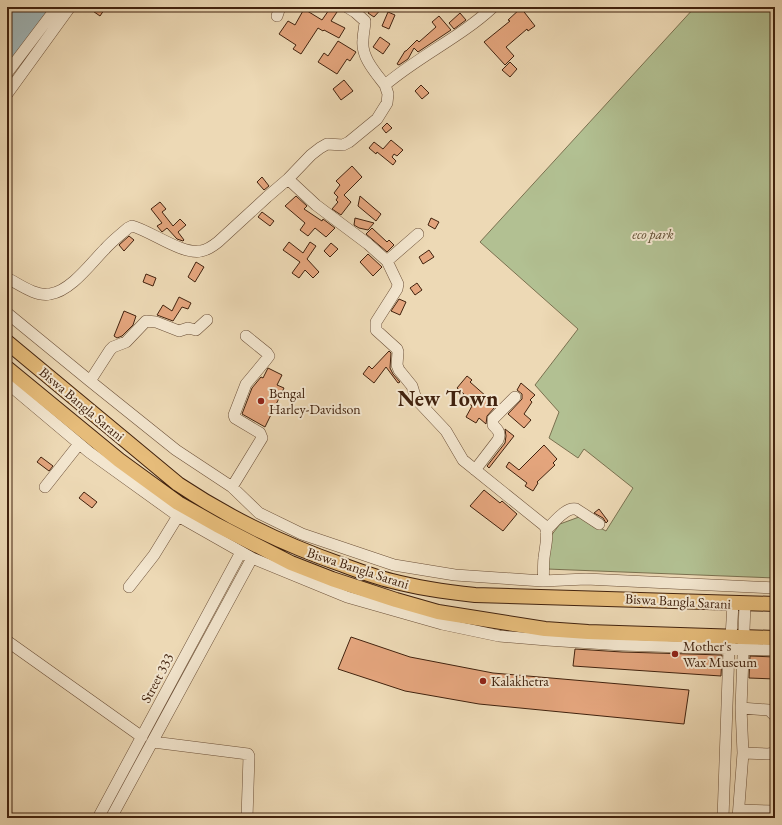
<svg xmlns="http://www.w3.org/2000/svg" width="782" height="825" font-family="'EB Garamond',serif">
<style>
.green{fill:#b2c092;stroke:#7a7150}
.water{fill:#a0b7ba;stroke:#7a7b75}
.building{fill:#e4a57d;stroke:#41220e}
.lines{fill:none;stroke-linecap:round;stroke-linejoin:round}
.minor-casing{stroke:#6c5038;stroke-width:12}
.major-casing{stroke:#41220e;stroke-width:16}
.minor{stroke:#f3e6cf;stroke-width:11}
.major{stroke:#e6bc7a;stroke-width:14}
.poi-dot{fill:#8f2418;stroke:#f3e6cf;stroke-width:1.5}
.labels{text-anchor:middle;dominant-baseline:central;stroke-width:4;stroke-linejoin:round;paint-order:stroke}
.park-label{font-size:14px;font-style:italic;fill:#5d4a2f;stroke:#f3e6cf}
.poi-label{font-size:14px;fill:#41220e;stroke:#f3e6cf;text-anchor:start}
.street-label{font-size:14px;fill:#41220e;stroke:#f3e6cf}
.town-label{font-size:22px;font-weight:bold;fill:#41220e;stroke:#f3e6cf}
</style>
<rect width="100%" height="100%" fill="#edd9b5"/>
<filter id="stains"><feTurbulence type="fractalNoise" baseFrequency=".005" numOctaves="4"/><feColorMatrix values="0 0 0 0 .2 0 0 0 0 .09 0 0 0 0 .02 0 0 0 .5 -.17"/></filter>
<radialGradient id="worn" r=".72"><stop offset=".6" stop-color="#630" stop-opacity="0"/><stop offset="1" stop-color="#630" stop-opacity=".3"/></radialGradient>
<path class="green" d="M695 7H775V578L547 569V541L560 524 579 517 606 531 633 488 584 449 578 458 549 438 559 412 535 385 578 329 480 242Z"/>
<path class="water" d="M7 7H50L7 67Z"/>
<path class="building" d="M87 7H106L100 16Z
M331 7 337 12 331 21 345 28 339 38 324 30 323 31 318 28 301 54 293 49 296 45 279 34 288 21 295 25 304 9 322 20Z
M373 7H383L374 17 368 13Z
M521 8 535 26 528 31 527 29 506 47 514 56 505 65 484 42 510 21 508 20Z
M388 12 395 15 389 29 382 26Z
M460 13 466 20 454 29 449 23Z
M439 16 451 30 418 52 414 48 408 59 399 65 397 64 405 51H406L417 40 419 42 436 27 432 22Z
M380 37 390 44 383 54 373 47Z
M338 41 356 52 350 61 347 59 337 74 318 62 324 53 328 56Z
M510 62 517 69 510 77 502 70Z
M344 80 353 91 341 100 333 89Z
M421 85 429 93 422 99 415 91Z
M387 123 392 128 386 133 382 128Z
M391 140 403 150 397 156 394 154 392 157 396 161 393 165 377 152 376 154 369 148 374 142 383 149Z
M352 166 362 177 344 195 351 202 341 215 332 209 338 202 336 200 338 197 334 193 340 185 336 181Z
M262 177 269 186 264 190 257 182Z
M296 196 307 206 304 209 322 221 323 219 335 228 326 237 315 228 308 236 300 230 305 223 285 206Z
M360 196 381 214 376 221 358 206Z
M160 202 166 209 162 212 173 226 180 219 186 225 178 232 184 240 183 241 177 239 167 228 162 232 157 226 162 223 151 209Z
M262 212 274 221 270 226 258 217Z
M355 218 374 223 368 230 359 228 354 225Z
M431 218 439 222 435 229 428 225Z
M372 228 387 242 389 240 394 245 387 252 366 234Z
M129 236 134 240 124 251 119 245Z
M289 242 303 253 310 242 316 246 307 259 319 272 313 278 305 270 299 278 292 273 300 262 283 250Z
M331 243 338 249 330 257 324 251Z
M429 250 434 257 423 264 419 257Z
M368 254 382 267 373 276 360 262Z
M196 262 204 267 195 282 188 277Z
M146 274 156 278 153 286 143 282Z
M417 283 422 290 415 295 410 288Z
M179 297 191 303 188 309 182 307 173 321 157 315 163 305 172 311Z
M399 299 406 302 400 315 391 311Z
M124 311 136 316 133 325 122 336 117 338 114 336Z
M389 351 391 353 390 368 393 374 400 382 398 383 386 367 374 383 363 374 369 366 372 369Z
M268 368 282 375 277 385 284 388 265 427 242 414 252 388 261 377 263 378Z
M467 376 472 380 470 382 487 397 485 399 495 407 487 416 486 424 479 418 476 423 466 417 472 406 461 397 464 394 457 388Z
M521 383 535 395 530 400 532 402 524 414 531 420 524 428 508 414 522 399V394L517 390Z
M505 429 514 436 489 468 487 466 505 443 506 436Z
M544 445 557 459 553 463 555 465 537 482 538 483 533 491 525 486 527 483 506 467 509 462 519 470Z
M41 457 53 466 49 471 37 462Z
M484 490 500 503 502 501 517 514 503 531 470 506Z
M84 492 97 502 92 508 79 498Z
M599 509 608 521 606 523 603 518 594 513Z
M351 637 410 657 493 673 689 690 684 724 479 704 405 691 338 669Z
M575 649 622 652 722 655 721 676 573 666Z
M750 656 775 657V679L749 678Z"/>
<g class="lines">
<defs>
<path id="minor" d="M347 7 355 12 365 21C365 27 363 33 363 40 361 57 375 72 385 85
M277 16 279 10 277 7
M7 73 57 7
M7 94 70 7
M288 179 316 205 368 244 387 261 398 284 397 289 376 322V330L397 349 398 352 397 365 399 370 412 386 416 399 446 431 463 460 545 526C549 536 545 547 544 558 543 566 544 573 543 581
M387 261 418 234
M7 278C19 284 36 297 50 294 71 291 91 263 105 249 112 241 120 235 128 228L132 226C151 231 182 255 201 251 207 250 213 246 218 242L267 197 288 179 311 155 320 148 327 144 343 145 349 142 377 119 387 103 388 94 385 85C419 56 461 37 493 7
M7 313 90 381 176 450 232 487 259 513 302 534 394 565 455 575 543 581 586 579 775 588
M90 381 110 350 113 347 126 342 146 321 156 322 179 331 188 328 196 330 207 320
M7 383 89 452 178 516 252 558 347 597 442 624 499 636 547 640 622 645 775 650
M475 470 498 440C501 433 498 430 493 425V419L515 397
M45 487 79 444
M232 487 262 438 260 433 235 418 234 415 246 384 266 360 269 356 267 353 246 336
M546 530C554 523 565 507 576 509L599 524
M129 587 154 555 178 516
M7 641 142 737
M741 708 769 710 775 716
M153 742 248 754 249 756 247 818
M743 753 768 754 775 753
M739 810 775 811
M98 818 241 552
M111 818 252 558
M723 818 729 649 731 637 733 604
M738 818 743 753 741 708 745 604"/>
<path id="major" d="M7 342 178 484C229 518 285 545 343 565 359 571 375 577 392 581 419 588 447 592 475 595L775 604
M7 368 119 460 178 503 217 525 291 563 332 579 396 600 438 612 545 629 588 632 775 638"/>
</defs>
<use href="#minor" class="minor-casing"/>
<use href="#major" class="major-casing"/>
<use href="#minor" class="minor"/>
<use href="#major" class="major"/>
</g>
<g class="poi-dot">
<circle cx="261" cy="401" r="4"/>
<circle cx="675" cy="654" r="4"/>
<circle cx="483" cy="681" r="4"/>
</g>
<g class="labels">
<g class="park-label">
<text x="653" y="234">eco park</text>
</g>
<g class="poi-label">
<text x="269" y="393">Bengal<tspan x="269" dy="16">Harley-Davidson</tspan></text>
<text x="683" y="646">Mother's<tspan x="683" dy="16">Wax Museum</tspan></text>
<text x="491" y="681">Kalakhetra</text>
</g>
<g class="street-label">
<text transform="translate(82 404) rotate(40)">Biswa Bangla Sarani</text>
<text transform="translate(358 568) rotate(18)">Biswa Bangla Sarani</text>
<text transform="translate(678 601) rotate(3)">Biswa Bangla Sarani</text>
<text transform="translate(157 678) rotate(-62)">Street 333</text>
</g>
<g class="town-label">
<text x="448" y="398">New Town</text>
</g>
</g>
<rect width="782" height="825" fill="none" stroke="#edd9b5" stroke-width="24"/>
<rect x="8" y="8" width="766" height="809" fill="none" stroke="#41220e" stroke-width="2"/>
<rect x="12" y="12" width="758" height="801" fill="none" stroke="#41220e"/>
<rect width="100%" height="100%" filter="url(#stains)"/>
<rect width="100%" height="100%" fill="url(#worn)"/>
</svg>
